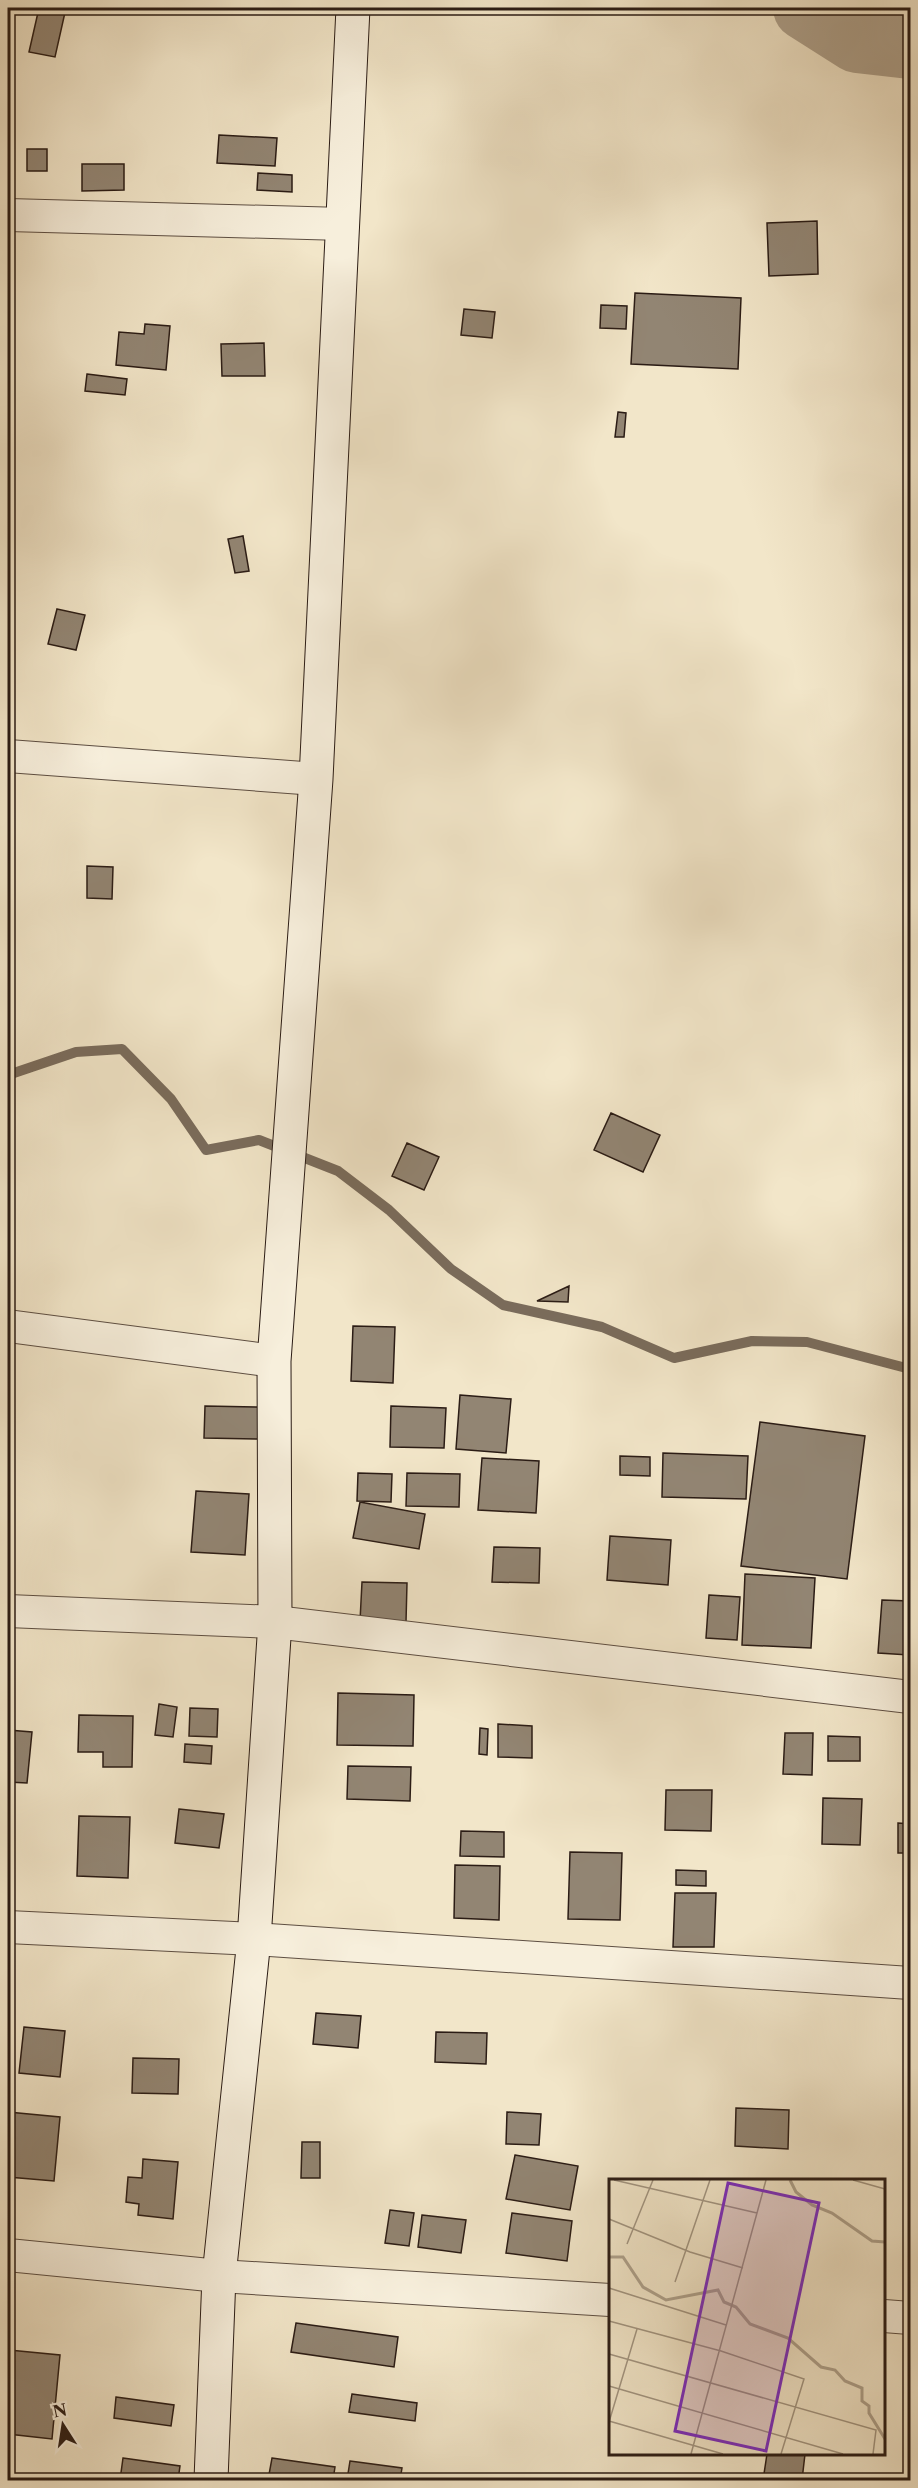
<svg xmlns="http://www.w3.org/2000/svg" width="918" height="2488" font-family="'Libre Caslon Text',serif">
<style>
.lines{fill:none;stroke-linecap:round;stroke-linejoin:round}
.stream{stroke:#7a6c5c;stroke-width:10}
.river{stroke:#aea18c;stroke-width:64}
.building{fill:#928573;stroke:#2b1c15;stroke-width:1.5}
.street-casing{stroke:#5d4e42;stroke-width:34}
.secondary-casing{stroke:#2b1c15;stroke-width:35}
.street{stroke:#f7efdc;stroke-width:32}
.secondary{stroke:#f7efdc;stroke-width:33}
.inset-river{fill:none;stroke:#aea18c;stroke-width:3}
.inset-road{fill:none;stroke:#a29581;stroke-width:1.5}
.view{fill:#7b2cbf;fill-opacity:0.15;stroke:#7b2cbf;stroke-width:3}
.inset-edge{fill:none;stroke:#2b1c15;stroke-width:3}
</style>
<rect width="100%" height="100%" fill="#f2e6c9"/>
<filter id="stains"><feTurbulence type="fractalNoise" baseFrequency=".00333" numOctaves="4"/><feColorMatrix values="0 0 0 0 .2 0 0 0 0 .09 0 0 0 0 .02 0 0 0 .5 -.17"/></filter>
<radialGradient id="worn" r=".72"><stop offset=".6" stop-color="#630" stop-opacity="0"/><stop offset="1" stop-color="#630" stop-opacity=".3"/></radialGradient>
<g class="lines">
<path class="stream" d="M8 1075 76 1052 122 1049 171 1099 206 1150 259 1140 338 1171 389 1210 451 1269 503 1305 602 1327 674 1358 752 1341 807 1342 910 1369"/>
<path class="river" d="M805 8 857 41 910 47"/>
</g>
<path class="building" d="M39 8H66L55 57 29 52Z
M219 135 277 138 275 166 217 163Z
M27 149H47V171H27Z
M82 164H124V190L82 191Z
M258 173 292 175V192L257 190Z
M817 221 818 274 769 276 767 223Z
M635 293 741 298 738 369 631 364Z
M601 305 627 306 626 329 600 328Z
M464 309 495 312 492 338 461 335Z
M145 324 170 326 166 370 116 365 119 332 144 334Z
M264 343 265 376H222L221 344Z
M87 374 127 379 125 395 85 391Z
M618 412 626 413 624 437H615Z
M243 536 249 571 235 573 228 539Z
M57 609 85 615 76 650 48 644Z
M8 680 13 681 10 717 8 716Z
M87 866 113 867 112 899 87 898Z
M611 1113 660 1135 643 1172 594 1150Z
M407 1143 439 1157 424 1190 392 1176Z
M569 1286 568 1302 537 1301Z
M353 1326 395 1327 393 1383 351 1381Z
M460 1395 511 1399 506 1453 456 1449Z
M205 1406 259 1407 258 1439 204 1438Z
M391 1406 446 1408 444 1448 390 1447Z
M760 1422 865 1436 847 1579 741 1566Z
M663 1453 748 1456 746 1499 662 1497Z
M620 1456 650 1457V1476L620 1475Z
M482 1458 539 1461 536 1513 478 1510Z
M358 1473 392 1474 391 1502 357 1501Z
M407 1473 460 1474 459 1507 406 1506Z
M196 1491 249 1494 245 1555 191 1552Z
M360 1502 425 1514 419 1549 353 1538Z
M610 1536 671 1540 668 1585 607 1580Z
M494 1547 540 1548 539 1583 492 1582Z
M745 1574 815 1578 811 1648 742 1645Z
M362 1582 407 1583 406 1622 360 1621Z
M709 1595 740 1597 737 1640 706 1638Z
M882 1600 910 1601 909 1655 878 1653Z
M338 1693 414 1695 413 1746 337 1745Z
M159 1704 177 1707 173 1737 155 1735Z
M190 1708 218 1709 217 1737 189 1736Z
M79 1715 133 1716 132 1767H103V1752H78Z
M498 1724 532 1726V1758L498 1757Z
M480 1728 488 1729 487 1755 479 1754Z
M8 1730 32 1732 27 1783 8 1782Z
M785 1733H813L812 1775 783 1774Z
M828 1736 860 1737V1761H828Z
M185 1744 212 1746 211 1764 184 1762Z
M348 1766 411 1767 410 1801 347 1799Z
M666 1790H712L711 1831 665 1830Z
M823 1798 862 1799 860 1845 822 1844Z
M179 1809 224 1814 219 1848 175 1843Z
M79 1816 130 1817 128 1878 77 1876Z
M898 1823 910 1824 909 1853H898Z
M461 1831 504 1832V1857L460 1856Z
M570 1852 622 1853 620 1920 568 1919Z
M455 1865 500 1866 499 1920 454 1918Z
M676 1870 706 1871V1886L676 1885Z
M675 1893H716L714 1947H673Z
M316 2013 361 2016 358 2048 313 2044Z
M24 2027 65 2031 60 2077 19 2073Z
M436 2032 487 2033 486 2064 435 2062Z
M133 2058 179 2059 178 2094 132 2093Z
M736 2108 789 2110 788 2149 735 2146Z
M8 2112 60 2117 54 2181 8 2177Z
M507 2112 541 2114 539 2145 506 2144Z
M302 2142H320V2178H301Z
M515 2155 578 2166 570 2210 506 2199Z
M143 2159 178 2162 173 2219 138 2215 139 2204 126 2202 128 2177 142 2178Z
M390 2210 414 2213 409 2246 385 2243Z
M512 2213 572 2221 567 2261 506 2253Z
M422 2215 466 2220 461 2253 418 2247Z
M296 2323 398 2337 394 2367 291 2352Z
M9 2350 60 2355 52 2439 8 2434Z
M352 2394 417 2403 415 2421 349 2412Z
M116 2397 174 2405 171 2426 114 2418Z
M767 2454H805L802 2480 764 2474Z
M123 2458 180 2466 178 2480H120Z
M272 2458 335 2467 333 2480H268Z
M350 2461 402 2468 400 2480H347Z"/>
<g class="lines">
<defs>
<path id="street" d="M8 215 343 224
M8 756 316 779
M8 1326 274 1361
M8 1611 275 1622 910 1697
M8 1927 254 1939 910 1983
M8 2255 219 2276 610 2300
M884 2316 910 2318"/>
<path id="secondary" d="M211 2480 219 2276 254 1939 275 1622 274 1361 316 779 353 8"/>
</defs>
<use href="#street" class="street-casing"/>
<use href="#secondary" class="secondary-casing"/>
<use href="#street" class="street"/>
<use href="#secondary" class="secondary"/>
</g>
<g transform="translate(609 2179)">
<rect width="276" height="276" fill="#f2e6c9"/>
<path class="inset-river" d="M181 1 187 13 203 26 223 34 263 62 276 63M0 78H14L34 108 57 121 109 111 115 123 127 128 141 145 179 159 212 188 226 191 236 202 253 209V222L260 227V234L276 260"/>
<path class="inset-road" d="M5 1 148 34M244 1 276 10M0 40 81 73 134 89M18 65 44 1M66 103 101 1M0 109 117 146M0 142 112 172 195 200 172 275M0 175 267 251 264 275M0 207 234 275M0 242 114 275M0 243 28 150M82 275 157 1"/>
<path class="view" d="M119 4 210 24 157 272 66 252Z"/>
<rect width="276" height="276" class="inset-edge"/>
</g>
<rect width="918" height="2488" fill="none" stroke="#f2e6c9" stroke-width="30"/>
<rect x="9" y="9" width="900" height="2470" fill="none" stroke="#2b1c15" stroke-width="3"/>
<rect x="15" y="15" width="888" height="2458" fill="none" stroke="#2b1c15" stroke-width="1.5"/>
<g transform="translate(63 2425) rotate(348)" stroke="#f7efdc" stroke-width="4.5" paint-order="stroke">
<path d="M0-4.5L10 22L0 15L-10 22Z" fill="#2b1c15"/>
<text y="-9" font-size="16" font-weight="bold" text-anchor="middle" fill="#2b1c15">N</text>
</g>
<rect width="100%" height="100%" filter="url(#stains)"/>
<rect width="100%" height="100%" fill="url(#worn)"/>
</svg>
